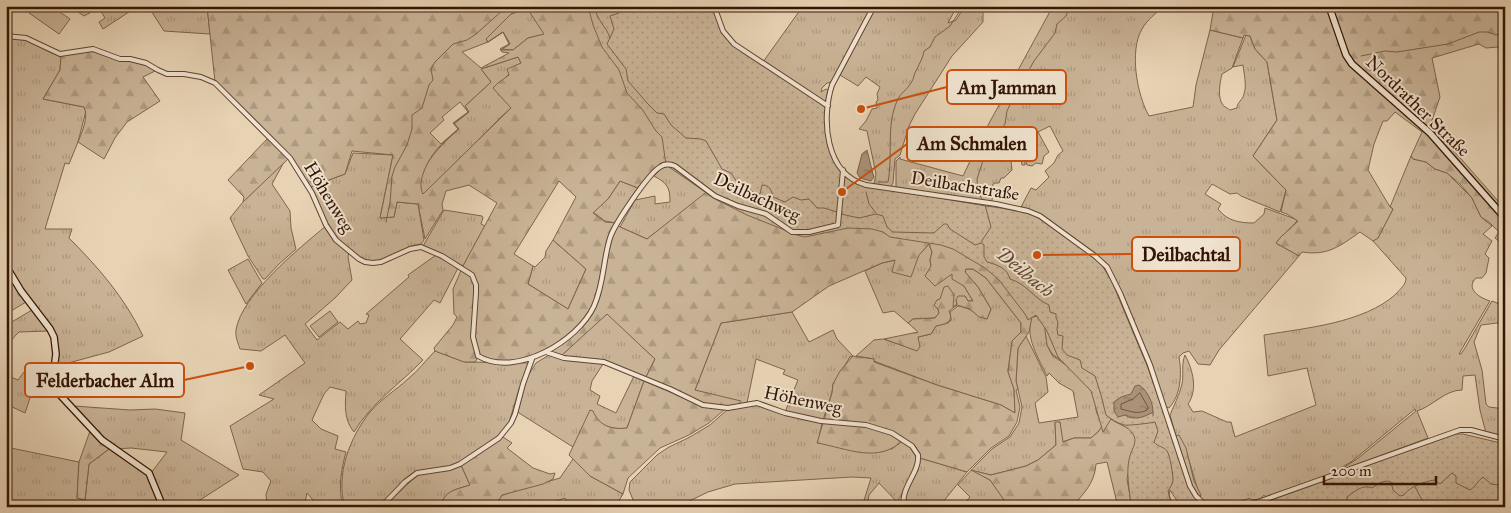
<svg xmlns="http://www.w3.org/2000/svg" width="1511" height="513" font-family="'IM FELL Great Primer',serif">
<style>
.grass{fill:url(#grass-tufts);stroke:#7e644d}
.forest{fill:url(#forest-firs);stroke:#7e644d;fill-rule:evenodd}
.park{fill:url(#park-dots);stroke:#7e644d}
.garden{fill:#c9b396;stroke:#7e644d}
.water{fill:url(#water-ripples);stroke:#7b604a}
.lines{fill:none;stroke-linecap:round;stroke-linejoin:round}
.shore{stroke:#6f543e;stroke-width:1}
.stream{stroke:#7b604a;stroke-width:1}
.street-casing{stroke:#614430;stroke-width:6}
.secondary-casing{stroke:#341504;stroke-width:8}
.street{stroke:#efe2ce;stroke-width:4}
.secondary{stroke:#efe2ce;stroke-width:5.5}
.labels{text-anchor:middle;dominant-baseline:central;stroke-width:4;stroke-linejoin:round;paint-order:stroke}
.street-label{font-size:18px;fill:#341504;stroke:#efe2ce}
.water-label{font-size:19px;font-style:italic;fill:#634732;stroke:#efe2ce}
.leader{fill:none;stroke:#cd4f0b;stroke-width:2}
.callout-dot{fill:#cd4f0b;stroke:#efe2ce;stroke-width:2}
.callout{fill:#efe2ce;stroke:#cd4f0b;stroke-width:2}
.callout-label{font-size:19px;text-anchor:middle;font-weight:bold;fill:#341504}
</style>
<defs>
<pattern id="grass-tufts" width="24" height="20" patternUnits="userSpaceOnUse" patternTransform="scale(1.25)"><rect width="24" height="20" fill="#c9b396"/><path d="M3 7l-1-3M5 7V3M7 7l1-3M15 17l-1-3M17 17v-4M19 17l1-3" fill="none" stroke="#ad9980"/></pattern>
<pattern id="forest-firs" width="22" height="20" patternUnits="userSpaceOnUse" patternTransform="scale(1.25)"><rect width="22" height="20" fill="#c9b396"/><path d="M5 1l3.5 6h-7zM16 11l3.5 6h-7z" fill="#ad9980"/></pattern>
<pattern id="park-dots" width="8" height="8" patternUnits="userSpaceOnUse" patternTransform="scale(1.25)"><rect width="8" height="8" fill="#c9b396"/><path d="M2 2h.1M6 6h.1" fill="none" stroke="#ad9980" stroke-width="1.8" stroke-linecap="round"/></pattern>
<pattern id="water-ripples" width="26" height="14" patternUnits="userSpaceOnUse" patternTransform="scale(1.25)"><rect width="26" height="14" fill="#aa9278"/><path d="M2 4q2-2 4 0t4 0M15 11q2-2 4 0t4 0" fill="none" stroke="#8b7660"/></pattern>
</defs>
<rect width="100%" height="100%" fill="#e7d3b4"/>
<filter id="stains"><feTurbulence type="fractalNoise" baseFrequency=".004" numOctaves="4"/><feColorMatrix values="0 0 0 0 .2 0 0 0 0 .09 0 0 0 0 .02 0 0 0 .5 -.17"/></filter>
<radialGradient id="worn" r=".72"><stop offset=".6" stop-color="#630" stop-opacity="0"/><stop offset="1" stop-color="#630" stop-opacity=".3"/></radialGradient>
<path class="grass" d="M69 6H138L103 29 99 22 105 18 99 8 84 16Z
M148 6H207L210 34 164 31Z
M803 6H864L867 9 868 6H872L832 82 827 83 822 88 821 92 826 89 829 90 827 102 825 103 812 97 826 109 811 99 800 90H798L763 62Z
M876 6H957L948 23 956 20 965 6H983V22L952 56 915 114 909 126 900 155 895 159 893 183 891 187 874 184 876 174 867 131 859 129 866 121 872 109 877 108 876 102 878 100 877 94 880 87 866 77 858 86 840 75Z
M1053 6H1164C1156 13 1147 20 1142 29 1129 51 1137 95 1149 116L1193 107 1196 85 1210 30 1243 38 1232 68 1222 74C1220 82 1217 98 1223 105 1223 106 1229 109 1230 110L1237 108C1237 102 1243 100 1244 94 1247 85 1244 74 1243 65L1233 67 1246 35 1250 36 1255 49 1267 62 1277 120 1253 156 1286 190 1280 212 1241 196 1237 193 1230 194 1212 184 1205 194 1221 204 1218 209C1227 221 1240 223 1254 223L1264 214 1265 208 1298 220C1291 229 1282 234 1276 243L1299 256 1219 350 1210 365 1198 364 1189 351 1183 353 1179 357C1182 374 1181 395 1169 408L1166 407 1151 364 1108 266 1041 215 1021 207 1031 188 1036 190 1049 177 1045 171 1054 163 1058 155 1063 151 1050 126 1038 132 1049 152 1044 156 1042 164 1036 163 1032 166 1027 165 1025 159V165H1022L1020 153 1010 152 1012 170 1004 178H1001L999 183H995L993 184 992 202 896 187V161L900 157V159L963 176 981 138Z
M527 8 545 34 528 38 513 50 500 49 510 44 503 32 488 42 486 39 511 14Z
M6 38 26 40 52 53 61 56 60 70 43 99 84 107 86 111 78 142 69 164 65 163 45 229H72L69 238C98 267 125 298 143 336L109 352 57 366V339L23 292 6 262Z
M518 57 521 63 505 78 511 108 501 117 423 195C411 172 444 142 459 129L454 124 469 112 465 106 491 82 481 69Z
M353 153 393 155 380 218 394 217 397 202 418 204 424 240 421 244 411 246 387 259 370 262 361 258 338 240 328 224 310 187 345 174Z
M1411 156 1413 159 1426 162 1435 169 1447 173 1472 198 1481 217 1492 226 1483 234 1492 241 1485 254 1489 258 1486 273 1482 278H1476C1465 289 1480 298 1490 301L1459 354H1461L1465 348 1492 301 1505 306V322L1481 325 1474 342 1482 370 1486 404 1489 407 1505 409V437L1486 433 1480 410 1475 375 1463 376 1462 390C1445 390 1433 406 1417 411L1428 438 1338 471 1357 459 1416 411 1415 409 1351 462 1326 476 1266 497 1264 495 1260 499 1251 500 1250 498 1225 507H1210L1200 497 1188 457 1178 435 1176 436 1170 415C1174 405 1179 396 1182 384 1184 375 1181 364 1185 355 1193 370 1198 390 1188 404L1193 412 1202 411 1227 422H1231L1235 437 1316 405 1307 368 1268 376 1264 335C1306 328 1364 323 1396 294 1400 289 1406 285 1406 278L1373 241 1378 238 1393 209 1390 207Z
M284 162 272 184 290 211 291 228 296 249 279 264 265 279H263L248 256 230 218 243 202Z
M668 166 684 175 707 193 647 239 620 227 635 200 655 196V204L670 202C670 187 667 183 654 176L663 167Z
M620 181 638 188 632 196V200L616 223 605 221 593 212 608 199Z
M444 210 482 216 483 218 481 224 485 226 463 266 423 246Z
M326 226 337 243 349 251 348 257 352 280 335 298 305 324 317 340 340 322 348 329 358 321 360 324 366 323 369 315 366 314 409 277 408 275 436 255 458 268 440 303 434 300 400 339 423 360C400 384 371 403 354 432 344 420 345 406 346 391L330 387 324 394 312 420 321 429 338 436 335 449 346 452C341 471 338 487 343 507H319L307 493 304 507H267L266 494 271 481 263 472 243 469 230 426 274 399 259 395 305 363 285 335 261 351 240 349C238 343 235 336 236 330 241 296 299 248 326 226Z
M553 240 586 269 568 309 528 284 533 266 535 267 545 257 546 251Z
M929 244 932 252 930 260 931 266 952 274 956 280 964 286 973 301H968L965 296 956 300 957 305 953 307 938 309 939 313 935 318 913 319 908 323 894 311 883 313 865 271 882 263 919 255Z
M248 259 262 283 246 304 228 270Z
M6 269 26 302 6 314Z
M966 269H973L986 278 1021 323V332L1012 342 1008 371 1014 389 1015 413 1001 405 937 385 874 361V359L856 356 874 340 883 339 917 350 918 337 931 334 936 326 948 323 951 320 950 312 958 306C970 307 977 316 987 319L991 309 978 287 965 272Z
M32 310 49 331 19 332C2 348 14 349 6 365V322L10 323Z
M792 312 809 342 833 330 837 339 853 356 850 357 833 384 832 393 823 420 785 412 798 380 783 374 785 370 756 359 747 403 738 405 695 390 721 323Z
M607 313 655 359 645 379 607 362 561 356Z
M1044 315 1047 345 1052 355 1089 382 1106 421 1098 432 1091 438H1074L1062 442 1060 422 1055 423 1056 445 1038 460 1026 466 991 475 974 471 990 480 1005 500 1000 507H960L970 497 958 485 975 466 992 449 1010 437 1019 423 1022 407 1016 381 1018 348 1026 336 1046 377 1048 392 1035 403 1039 423 1078 417 1073 391 1059 383 1049 373 1047 376C1039 359 1024 336 1032 317Z
M435 351 465 362 530 363 519 389 509 423 500 435 460 463 449 467 416 472 404 481 379 507H345C335 475 350 437 370 412 381 399 396 390 408 379 418 371 426 360 435 351Z
M549 355 603 364 592 381 590 390 600 396 597 404 616 413 634 376 644 381 627 428C612 430 599 426 593 412L573 447 519 413 518 411 527 377 536 363Z
M35 371V390L30 398 25 413 6 404V375L18 380 24 372Z
M755 404 822 423 818 443 892 449 902 441C907 444 915 448 916 454 919 465 903 492 897 502L879 483 869 495 867 507H862L871 478 852 477 735 484 708 492 677 507H636L629 490 630 482 657 455 669 447 688 438 710 425 728 409Z
M74 406 130 410 155 409 185 413 181 440 239 475 189 507H165L151 473 167 452 131 448 116 449 106 441Z
M6 447 79 462 77 498 85 500 89 464 109 449 146 473 160 504 157 507H6Z
M920 458 967 472 939 507H910L903 499Z
M573 459 590 476 623 494 617 504 604 503 596 507H570L565 498 553 502 556 507H495L502 495 560 478Z
M461 465 470 485C455 490 445 490 440 507H384L417 475Z"/>
<path class="forest" d="M207 6H595L602 19 606 15 610 13 613 25 616 27 612 39 618 54 623 55 633 77 656 108 669 113 687 136 706 137 747 177 763 181 776 187 783 198 791 194 816 196C821 202 826 202 833 206 836 207 839 211 842 212 854 217 869 219 879 210H883L885 216 896 229 901 227 928 232 932 228H935L938 223 944 220 972 237 989 243 988 252 1003 262 1017 278 1027 282 1029 287 1035 289C1037 300 1050 303 1059 306L1060 330 1065 335 1068 349 1080 357 1085 365 1094 373 1099 380 1108 394V408L1111 409 1118 419 1124 418 1138 438 1131 459 1127 479 1132 507H1118L1107 462 1096 464C1095 479 1088 489 1078 500L1079 507H1000L1004 500 990 480 971 470 991 475 1026 466 1038 460 1056 445 1055 422H1060L1063 442 1074 438H1091L1098 432 1106 421C1104 420 1101 419 1099 417 1092 409 1100 394 1089 382H1084L1082 375 1052 354 1047 345 1043 315 1032 317 1029 332 1018 348 1016 381 1018 389 1016 390 1020 407 1017 422 1009 436 991 448 967 472 920 458 916 447 904 439C879 465 847 448 817 443L832 393 833 384 840 371 853 356 874 359V362L937 385 1001 405 1015 413 1014 389 1008 372 1012 341 1021 332V323L986 278 973 269H966L965 272 978 287 991 309 987 319 979 317 970 309 957 305 949 311C954 322 946 324 936 326L931 334 918 337 920 347 917 351 884 339 918 332 908 323 913 319 935 318 939 313 938 309 934 305 937 300 940 299 944 287 948 286 954 295 953 307 957 304 956 300 958 296H965L968 301H973L964 286 952 279V274L935 286 925 276 931 266 930 260 932 252 929 244 919 255 911 277 892 272 895 260 882 263 829 286 792 312 721 323 695 390 741 401 738 405C709 410 699 400 675 390 665 386 655 382 645 379L655 359 607 314 561 356 544 350C526 360 500 367 480 354L475 362H464L435 351 434 348 453 325 457 317 454 314 453 289 463 266 497 203 469 185 446 191 442 204 443 210 425 239 418 204 397 202 394 217 380 218 393 155 352 151 345 174 310 187 291 157 215 82ZM527 8 544 34 528 38 513 50H501L510 44 503 32 488 42 486 39 511 14ZM503 32 509 44 500 49 502 52 509 53 481 68 462 52 488 42ZM518 57 521 63 507 69 509 75 498 83 493 88 511 108 423 194C416 181 429 158 438 148 444 141 452 135 459 129L454 123 469 112 465 106 491 82 481 69ZM460 102 468 112 453 123 458 129 441 144 430 133 444 120 442 117ZM668 164 675 165 709 190 647 239 620 227 616 223 605 222 593 213 608 199 620 181 638 188 639 186 641 187 662 166ZM559 181 576 197 553 240 586 269 568 309 528 284 533 266 514 254Z
M1214 6H1505V56L1498 47 1486 48 1479 44 1432 58 1440 97 1430 126 1463 161 1505 209V214L1427 127 1422 129 1480 191 1505 222V237L1499 241 1495 238 1499 232 1489 222 1481 217 1472 198 1460 184 1447 173 1435 169 1426 162 1413 159 1411 156 1422 132 1395 112 1387 121H1383L1374 144 1368 170 1390 207 1393 209 1378 238 1373 241 1360 232C1340 246 1328 256 1302 252L1299 256 1276 243C1282 234 1291 229 1298 221L1287 214 1281 212 1286 190 1253 156 1277 120 1267 62 1255 49 1250 36 1244 35 1243 38 1210 30Z
M88 50 109 57 146 63 155 71 143 77 160 101 127 122 115 138 104 159 78 142C82 132 89 117 84 107L43 99 60 70 61 56Z
M268 138 288 159 243 202 244 197 228 180Z
M644 381 703 406 725 409 709 423 689 435 660 448 628 478 623 494 590 476 569 455 590 410 593 411C599 426 612 430 627 428Z
M90 431 109 449 89 464 85 500 77 498 79 462Z
M1179 435 1186 448 1194 481 1201 495 1200 497 1192 485 1176 436Z
M503 437 512 443 507 448 533 468 550 474 555 473 553 479 543 484 502 495 495 507H440C445 490 455 490 470 485L461 465Z"/>
<path class="park" d="M588 6H715L726 37 729 41 782 76 826 108C828 140 827 174 864 185L986 206 1016 210 1036 216 1100 262 1112 282 1148 368 1191 492 1204 507H1181L1170 490 1169 496 1173 507H1131C1130 491 1125 471 1130 456 1132 448 1138 442 1133 434 1128 426 1119 425 1111 419L1103 432 1091 391 1058 357 1047 331 1036 315 1028 320 1025 314 999 280 985 268 953 249 941 245 890 237 883 232 872 229 848 228 805 237 797 235 747 215 717 200 666 165 662 137 656 131 642 109 627 93 619 70 602 47 593 25Z
M1456 434H1463L1505 444V507C1497 507 1492 505 1485 503 1473 501 1458 503 1446 507H1248Z"/>
<path class="garden" d="M33 6H51L70 19 59 34 29 13Z
M330 311 338 322 319 337 310 326Z"/>
<path class="water" d="M867 150 873 174 874 177 871 181 860 178 857 173 862 154Z
M1139 385C1147 390 1153 402 1153 412 1145 417 1134 421 1125 415L1118 417 1114 411V402L1121 397 1131 394 1135 386Z"/>
<g class="lines">
<path class="shore" d="M1140 393 1148 407 1147 410C1138 415 1130 411 1121 409V404L1133 399Z"/>
<path class="stream" d="M63 6 69 10 81 6
M595 6C596 21 606 25 610 38
M627 6 625 8H620L619 13 610 16 614 29 607 44 626 69 628 81 647 103 657 113 664 114 671 125 686 138 701 139 706 141 722 169 731 173 739 185 747 187 754 193 760 194 762 185C770 185 771 190 773 197L785 202 793 197 801 200 809 199 817 208H824L837 212
M1361 56 1385 51 1397 52 1448 44 1479 32H1488L1496 35 1505 32
M878 182H888C893 156 886 126 897 101 900 93 907 90 911 83 914 79 914 73 917 69 920 62 923 58 924 51L930 47 935 37 950 26 963 6
M866 192 869 204 876 213
M982 200 978 190 977 179 987 148 992 139 1005 124 1007 111 1014 96 1024 79 1034 61 1055 33 1057 24 1066 16 1070 6
M841 214 859 218 876 214 883 216 887 227 893 232 934 233 944 224H947L950 229 975 245 981 243 984 245V257L987 262C998 265 1007 268 1010 279 1027 284 1033 298 1049 305L1050 312 1056 314V318L1058 322 1057 330 1058 335 1063 336 1062 349 1067 355 1080 360 1082 368 1095 376 1101 395 1106 415C1111 419 1117 423 1124 425 1127 426 1151 423 1155 422L1158 431 1154 442C1158 447 1163 446 1167 451 1170 455 1173 475 1173 480 1173 483 1170 488 1168 491L1173 507
M386 222 390 203 392 176 395 167 407 145 412 129V115L422 108 429 85 433 80 431 69 435 62 453 44 467 40 476 34 503 10 508 6
M981 242 991 227 985 205
M6 318H8
M1153 416V412
M1415 487 1421 498 1428 507
M1347 507V497C1355 491 1363 484 1372 488 1378 484 1384 479 1391 482L1393 490 1400 496 1404 495C1409 487 1425 481 1435 480L1440 484 1452 473 1456 476V483L1470 490C1476 487 1477 481 1483 477L1491 484 1505 486"/>
<defs>
<path id="street" d="M714 6 723 31 734 44 828 106
M874 6 832 85C821 119 825 174 866 185L996 204 1028 211 1040 216 1095 256 1107 267 1120 293 1150 365 1190 486 1196 496 1207 507
M6 36 26 38 60 54 93 49 120 59H130L146 63 158 70 167 74H184L201 77 215 83 290 158 312 193 326 225 336 240 359 259 365 262 373 263 381 262 410 249 421 247 442 256 472 275 476 285V293L473 337 478 356C516 378 578 341 594 306 604 284 603 260 610 238 614 225 648 174 660 167 665 163 670 164 675 166L715 196 738 206 766 214 792 232H809L838 225 843 170
M546 352 564 358 604 362 670 389 703 405 728 408 757 403 785 413 821 421 866 425 892 433 912 446 918 455C920 473 900 487 904 507
M381 507 405 482 417 473 450 468 460 464 499 438 511 423 515 414 523 384 532 359
M1244 507 1460 430H1471L1505 439"/>
<path id="secondary" d="M1329 6 1346 55 1352 64 1430 133 1505 218
M6 266 21 291 50 329 54 337 56 354 54 369 56 383 61 396 102 440 149 473 163 507"/>
</defs>
<use href="#street" class="street-casing"/>
<use href="#secondary" class="secondary-casing"/>
<use href="#street" class="street"/>
<use href="#secondary" class="secondary"/>
</g>
<g class="labels">
<g class="street-label">
<text transform="translate(1418 106) rotate(44)">Nordrather Straße</text>
<text transform="translate(965 186) rotate(9)">Deilbachstraße</text>
<text transform="translate(329 197) rotate(59)">Höhenweg</text>
<text transform="translate(757 197) rotate(25)">Deilbachweg</text>
<text transform="translate(803 400) rotate(12)">Höhenweg</text>
</g>
<g class="water-label">
<text transform="translate(1025 272) rotate(39)">Deilbach</text>
</g>
</g>
<path class="leader" d="M861 109L947 87M842 192L907 144M1037 255L1132 254M250 366L184 380"/>
<g class="callout-dot">
<circle cx="861" cy="109" r="5"/>
<circle cx="842" cy="192" r="5"/>
<circle cx="1037" cy="255" r="5"/>
<circle cx="250" cy="366" r="5"/>
</g>
<g class="callout">
<rect x="947" y="70" width="119" height="34" rx="5"/>
<rect x="907" y="127" width="130" height="34" rx="5"/>
<rect x="1132" y="237" width="108" height="34" rx="5"/>
<rect x="25" y="363" width="159" height="34" rx="5"/>
</g>
<g class="callout-label">
<text x="1007" y="94">Am Jamman</text>
<text x="972" y="150">Am Schmalen</text>
<text x="1186" y="261">Deilbachtal</text>
<text x="105" y="387">Felderbacher Alm</text>
</g>
<rect width="1511" height="513" fill="none" stroke="#e7d3b4" stroke-width="25"/>
<rect x="8" y="8" width="1496" height="498" fill="none" stroke="#341504" stroke-width="2.5"/>
<rect x="12" y="12" width="1486" height="488" fill="none" stroke="#341504"/>
<path d="M1324 476v8h112v-8" fill="none" stroke="#341504" stroke-width="2.5"/>
<text x="1331" y="476" font-size="15" fill="#341504" stroke="#efe2ce" stroke-width="4" paint-order="stroke">200 m</text>
<rect width="100%" height="100%" filter="url(#stains)"/>
<rect width="100%" height="100%" fill="url(#worn)"/>
</svg>
